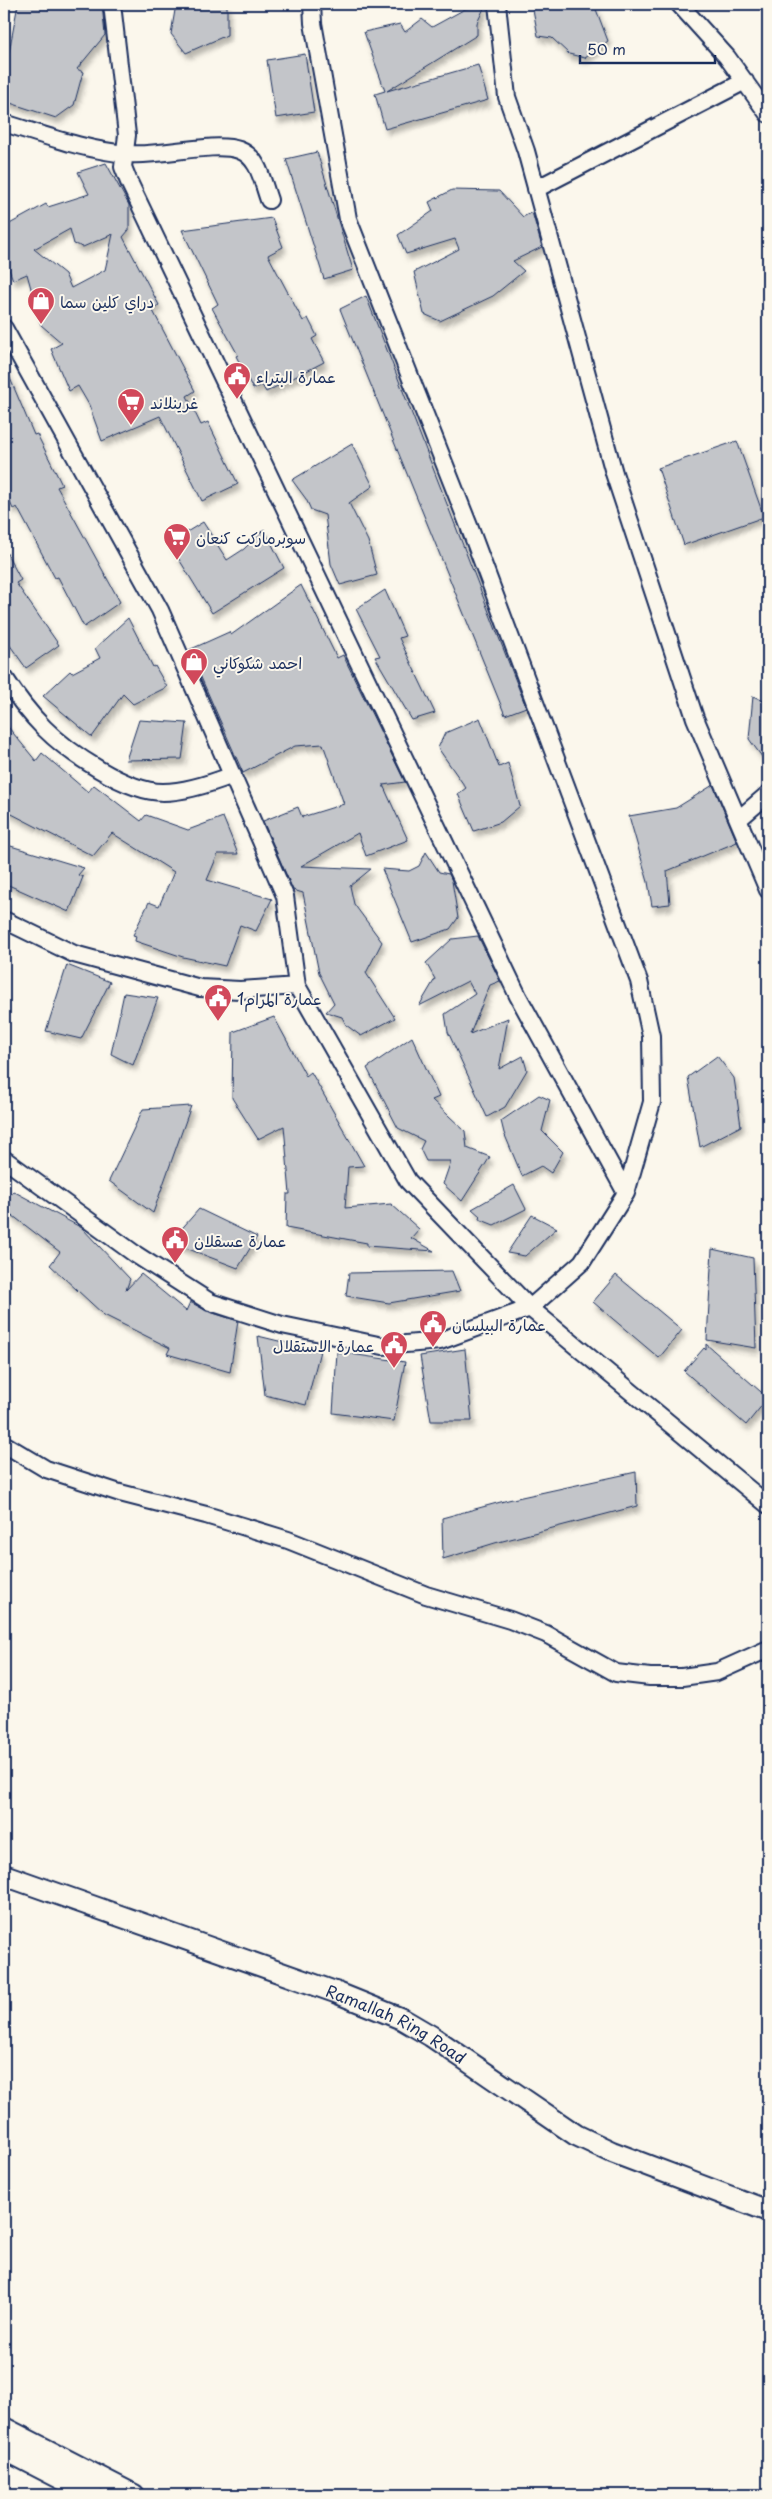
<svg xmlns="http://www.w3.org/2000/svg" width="772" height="2499" font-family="'Playpen Sans','Playpen Sans Arabic',sans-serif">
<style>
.building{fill:#c3c5c9;stroke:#1b2f5e;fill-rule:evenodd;filter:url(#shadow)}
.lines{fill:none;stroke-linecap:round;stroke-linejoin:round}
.minor-casing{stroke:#1b2f5e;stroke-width:20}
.tertiary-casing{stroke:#1b2f5e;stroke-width:24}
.minor{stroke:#fbf7ec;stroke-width:16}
.tertiary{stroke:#fbf7ec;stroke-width:20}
.labels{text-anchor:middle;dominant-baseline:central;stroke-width:4;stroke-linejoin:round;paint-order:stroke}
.poi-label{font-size:16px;fill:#1b2f5e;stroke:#fbf7ec;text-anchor:start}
.street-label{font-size:16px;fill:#1b2f5e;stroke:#fbf7ec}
</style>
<defs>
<filter id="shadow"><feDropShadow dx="3" dy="5.5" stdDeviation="2.5" flood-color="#0004"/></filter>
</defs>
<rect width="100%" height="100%" fill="#fbf7ec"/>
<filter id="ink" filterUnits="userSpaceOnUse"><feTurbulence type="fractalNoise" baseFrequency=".02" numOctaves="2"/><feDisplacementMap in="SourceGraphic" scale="10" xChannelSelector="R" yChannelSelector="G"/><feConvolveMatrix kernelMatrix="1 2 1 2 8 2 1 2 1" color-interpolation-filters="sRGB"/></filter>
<g filter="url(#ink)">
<path class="building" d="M18 4H102L105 35 77 69 83 72 74 105 56 118 4 101V51L9 52Z
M176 4H227V35L186 53 171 34Z
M486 4 477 23V35L387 91 478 65 488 100 385 129 375 94 385 91 364 32 400 24 405 32 422 19 432 27 465 9Z
M532 4H594L608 41 585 58 569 54 552 38 538 36Z
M305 54 314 112 276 118 267 60Z
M317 152 353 270 324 279 286 159Z
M106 163 129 205V230L123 237 159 305 152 309 195 391 187 396 201 425 208 422 238 484 202 501 160 416 102 441 89 405 78 386 69 391 51 349 62 343 41 325 27 274 13 280 4 256V227L46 204 48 207 89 194 78 172ZM70 229 74 244 83 247 113 234 105 270 71 288 65 274 34 249Z
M452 190 499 191 523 217 532 212 542 247 513 261 524 271 493 296 440 321 424 314 414 272 459 249 455 239 406 254 398 235 433 211 429 202Z
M272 218 283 247 268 255 303 321 308 318 317 336 312 339 324 362 266 392 262 385 253 389 236 356 238 355 212 308 218 304 182 230Z
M366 296 526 707 505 715 340 309Z
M4 364 34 435 37 434 62 485 57 487 120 602 84 627 58 577 55 578 17 507 13 509 4 489Z
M737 441 764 517 684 545 658 468Z
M352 444 373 486 349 503 368 541 377 575 340 585 331 564 325 515 311 510 306 499 292 480Z
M203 522 227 560 244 549 264 529 284 568 212 613 169 543Z
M4 548 21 580 16 583 59 645 26 668 4 637Z
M301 585 337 658 343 655 405 782 383 785 408 840 366 856 358 833 301 866 371 869 350 886 354 904 382 942 366 973 395 1018 361 1036 346 1025 342 1017 326 1012 334 1003 319 973 303 893 293 890 263 821 298 807 302 817 344 804 323 744 295 746 243 773 189 650 229 632 231 635Z
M385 590 405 636 399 638 435 713 412 720 375 657 380 656 356 609Z
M128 618 153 667 155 666 167 687 133 704 123 694 92 737 43 696 70 671 72 673 100 658 95 648Z
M753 696 768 703V765L749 739Z
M480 718 499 767 508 763 520 806 501 822 474 831 458 794 466 788 438 748 445 733Z
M139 720 187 723 182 759 126 760Z
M4 722 36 761 42 753 88 792 94 785 141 821 146 815 188 830 223 817 238 854H218L207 880 272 899 256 931 240 925 225 966 183 957 135 941 136 936 133 935 149 902 159 906 174 872 112 833 93 856 4 810Z
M713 785 737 842 667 871 670 904 652 906 648 882 629 816 676 808Z
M4 844 84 868 78 875 83 877 69 912 4 883Z
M426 852 439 872 449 874 452 881 458 918 450 929 412 942 382 869 409 871 419 866Z
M478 936 500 981 490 985 470 1034 508 1018 499 1069 523 1056 527 1070 505 1107 487 1117 448 1032 445 1014 475 994 468 981 419 1006 435 979 426 963 452 939Z
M67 965 110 982 81 1039 46 1031Z
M124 993 158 998 133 1065 111 1054Z
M274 1017 306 1076 311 1072 364 1166 348 1167 345 1208 391 1204 419 1229 411 1238 434 1251 367 1246V1243L286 1228 287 1194H290L284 1126 258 1139 232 1098 233 1032Z
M412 1037 439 1097 432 1100 465 1131 467 1148 490 1157 462 1201 443 1184 451 1161H426L420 1149 424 1141 398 1128 367 1068Z
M717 1056 734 1078 741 1126 700 1147 688 1077Z
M539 1095 550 1100 542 1131 563 1152 551 1173 541 1166 522 1176 504 1133 501 1121Z
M191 1106 153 1213 109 1181 143 1109Z
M514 1185 526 1209 494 1225 479 1219 480 1216 472 1209Z
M13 1191 82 1228 130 1279 126 1290 141 1274 186 1311 190 1302 207 1311 238 1321 230 1372 167 1354 170 1348 104 1315 50 1265 60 1252 4 1209V1202Z
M199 1209 257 1237 238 1268 170 1242Z
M532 1215 557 1228 525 1256 507 1253Z
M712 1249 753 1258 756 1348 707 1340Z
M452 1271 460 1291 389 1303 346 1296 349 1273Z
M616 1275 682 1330 659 1358 593 1302Z
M258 1336 320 1351 306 1405 265 1395Z
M706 1344 768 1398 746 1425 684 1371 704 1348 706 1350Z
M465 1349 472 1421H431L420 1356Z
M337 1352 405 1362 394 1421 333 1413Z
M636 1472 637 1506 495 1543 443 1559 442 1518 508 1500Z"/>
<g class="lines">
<defs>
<path id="minor" d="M312 4 313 23 348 219 469 526 639 981 651 1036 652 1102 626 1193
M497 4 507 97 526 151 614 473 695 718 768 890
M679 4 727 57 768 114
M4 123C44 135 87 151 129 154 159 157 214 141 239 150 259 157 262 181 269 200
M536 189 745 81
M4 328 160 610 285 896 297 986 408 1181 530 1308 768 1505
M4 677C15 694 29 713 44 728 69 753 126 792 163 792 186 792 212 783 233 775
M739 819 768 794
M4 920 74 954 200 988 240 990 297 986
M4 1159 135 1254 210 1302 282 1325 383 1346 440 1341 530 1308 582 1262 626 1193 518 996 129 182 123 167 127 135 112 4
M4 1444 46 1469 120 1493 206 1515 288 1540 426 1595 510 1620 546 1634 616 1673 650 1677H682L717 1672 768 1649"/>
<g id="tertiary">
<path id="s1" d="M4 1875 335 1992 402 2019 431 2036 576 2135 612 2152 768 2211"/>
<path d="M4 2428 134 2495"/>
<path d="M4 2449 93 2495"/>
</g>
</defs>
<use href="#minor" class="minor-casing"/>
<use href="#tertiary" class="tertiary-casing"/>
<use href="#minor" class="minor"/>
<use href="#tertiary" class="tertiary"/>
</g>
</g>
<defs>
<symbol id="shop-pin" viewBox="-11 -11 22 30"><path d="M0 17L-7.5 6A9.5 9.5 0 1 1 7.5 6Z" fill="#d1495b" stroke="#fbf7ec"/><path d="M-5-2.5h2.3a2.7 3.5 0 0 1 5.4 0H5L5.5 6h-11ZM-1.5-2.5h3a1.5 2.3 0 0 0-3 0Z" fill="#fff"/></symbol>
<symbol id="civic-pin" viewBox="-11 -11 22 30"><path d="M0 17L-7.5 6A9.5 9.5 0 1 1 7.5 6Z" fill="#d1495b" stroke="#fbf7ec"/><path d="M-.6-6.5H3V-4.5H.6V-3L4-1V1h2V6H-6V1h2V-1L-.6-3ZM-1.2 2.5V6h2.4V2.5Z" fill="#fff"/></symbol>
<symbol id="supermarket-pin" viewBox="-11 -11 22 30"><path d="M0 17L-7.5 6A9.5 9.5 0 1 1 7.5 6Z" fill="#d1495b" stroke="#fbf7ec"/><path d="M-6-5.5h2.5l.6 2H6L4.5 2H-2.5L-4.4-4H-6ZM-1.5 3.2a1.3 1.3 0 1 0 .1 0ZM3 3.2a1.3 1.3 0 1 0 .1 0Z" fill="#fff"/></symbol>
</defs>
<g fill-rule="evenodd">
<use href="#shop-pin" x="25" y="285" width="32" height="43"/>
<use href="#civic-pin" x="221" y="360" width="32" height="43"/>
<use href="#supermarket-pin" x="115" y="386" width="32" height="43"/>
<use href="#supermarket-pin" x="161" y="521" width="32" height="43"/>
<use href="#shop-pin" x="178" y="646" width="32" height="43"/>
<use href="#civic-pin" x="202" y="982" width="32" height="43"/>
<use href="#civic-pin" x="159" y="1224" width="32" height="43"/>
<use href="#civic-pin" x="417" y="1308" width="32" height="43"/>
<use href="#civic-pin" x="378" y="1329" width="32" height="43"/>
</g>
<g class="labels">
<g class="poi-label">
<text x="60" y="301">دراي كلين سما</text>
<text x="256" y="376">عمارة البتراء</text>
<text x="150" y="402">غرينلاند</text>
<text x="196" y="537">سوبرماركت كنعان</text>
<text x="213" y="662">احمد شكوكاني</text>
<text x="237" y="998">عمارة المرام1</text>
<text x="194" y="1240">عمارة عسقلان</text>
<text x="452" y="1324">عمارة البيلسان</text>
<text x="375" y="1345" text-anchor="end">عمارة الاستقلال</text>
</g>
<g class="street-label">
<text stroke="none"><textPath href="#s1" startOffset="420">Ramallah Ring Road</textPath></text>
</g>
</g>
<rect width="772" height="2499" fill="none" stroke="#fbf7ec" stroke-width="20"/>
<rect x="10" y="10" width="752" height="2479" fill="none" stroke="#1b2f5e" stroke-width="2" filter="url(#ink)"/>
<path d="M580 55v8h135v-8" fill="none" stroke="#1b2f5e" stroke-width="2.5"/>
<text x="587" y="55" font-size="15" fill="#1b2f5e" stroke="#fbf7ec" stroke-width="4" paint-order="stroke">50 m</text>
</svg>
